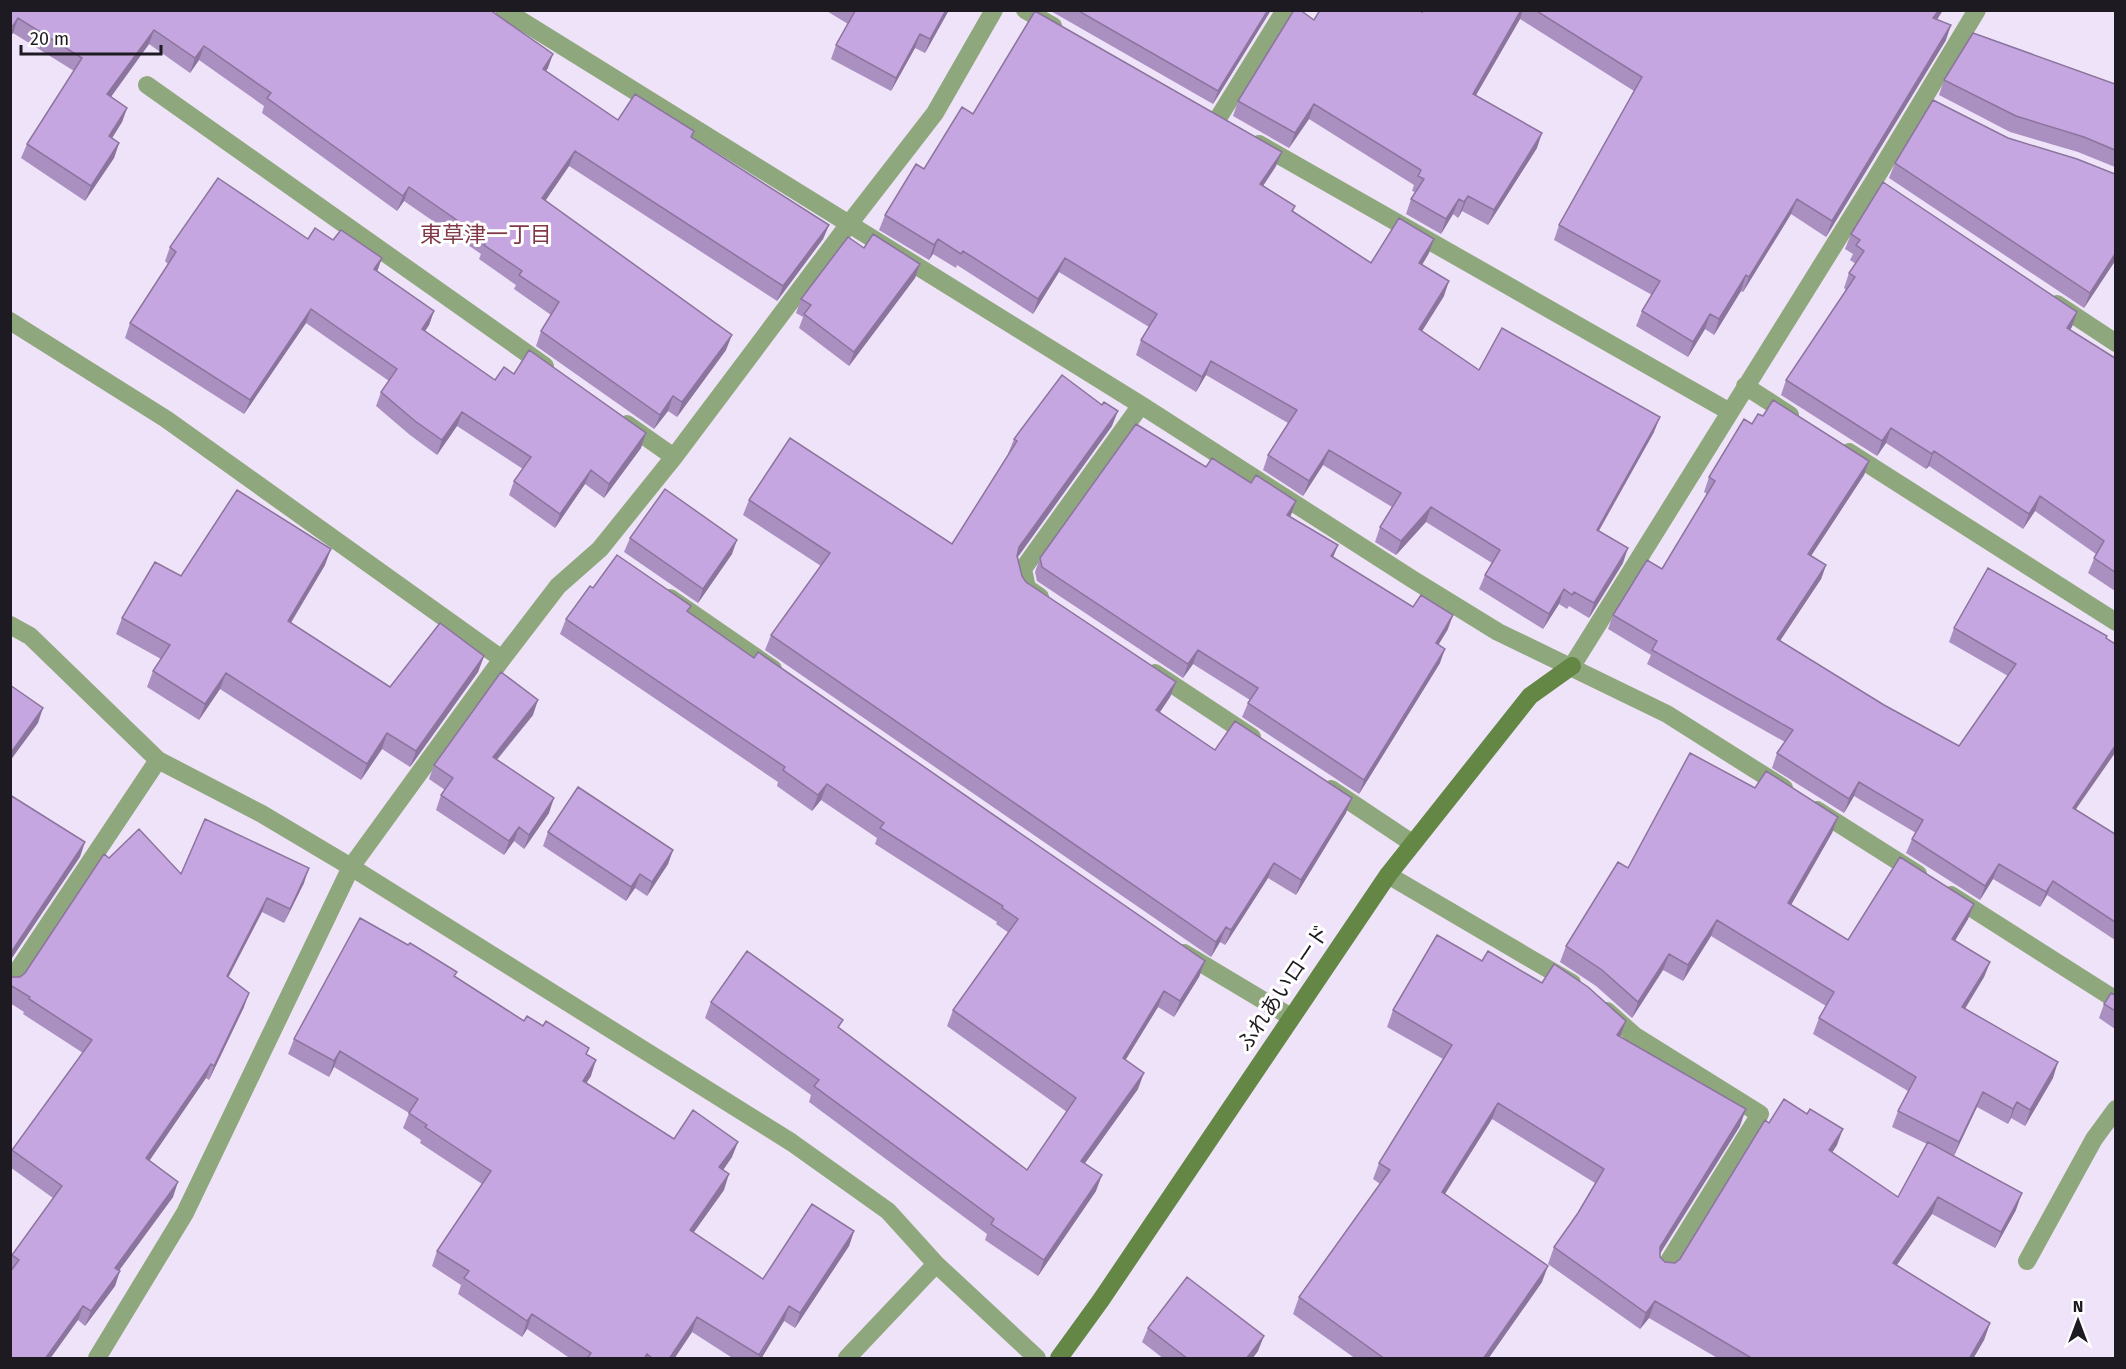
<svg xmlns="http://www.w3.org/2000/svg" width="2126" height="1369" font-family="'Fira Sans','Noto Sans JP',sans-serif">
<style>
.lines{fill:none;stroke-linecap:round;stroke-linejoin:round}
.lane{stroke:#8fa77c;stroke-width:18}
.street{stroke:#8fa77c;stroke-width:18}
.secondary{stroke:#648746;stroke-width:18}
.wall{fill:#aa8fc1}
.shaded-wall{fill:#8b749d}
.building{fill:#c6a6e0;stroke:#8b749d;stroke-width:1.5}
.labels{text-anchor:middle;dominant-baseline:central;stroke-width:6;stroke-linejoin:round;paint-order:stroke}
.street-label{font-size:21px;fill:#1e1a22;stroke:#fff}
.neighbourhood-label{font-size:22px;fill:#813948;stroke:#fff}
</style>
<rect width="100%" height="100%" fill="#efe3f9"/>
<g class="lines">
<path class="lane" d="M1217 120 1285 10
M1388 875 1572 983
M1607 1011 1635 1036 1760 1114 1664 1269"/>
<path class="street" d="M504 10 1141 405 1412 579 1498 632 1667 714 1784 788
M1025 10 1053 26
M147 85 545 366
M1259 144 1730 412
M2057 304 2116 343
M10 321 166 419 502 659
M1745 386 1790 415
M627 424 674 457
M1849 452 2116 622
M1040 597 1027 588 1023 569 1141 405
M670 598 773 669
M10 625 30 636 158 760 262 814 351 867 791 1142 888 1211 936 1264 1037 1358
M1572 666 1874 181 1977 10
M1155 673 1252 737
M1331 789 1412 843
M1817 810 1918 874
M1951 895 2116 1000
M1184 953 1291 1017
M10 982 158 760
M2027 1261 2094 1139 2116 1109
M97 1358 185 1213 351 867 502 659 558 586 600 549 674 457 849 224 935 113 994 10
M847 1358 936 1264"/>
<path class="secondary" d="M1059 1358 1101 1300 1388 875 1530 696 1572 666"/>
</g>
<path class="wall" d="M10 10 548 68 546 71 618 120 692 137 829 225 823 239 777 301 569 166 545 201 726 350 677 417 668 411 654 429 536 346 541 331 551 315 514 289 516 285 479 259 481 254 404 201 397 211 262 113 264 106 199 60 190 73 149 44 111 97 127 108 122 122 112 138 119 143 114 158 85 201 21 158 27 144 74 71 13 33 10 37Z
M825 10H949L925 53 915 48 891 91 831 59 836 45 848 24Z
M1049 10H1271L1213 104Z
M1422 10H1943L1937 20 1946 40 1826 237 1791 214 1743 292 1741 291 1714 335 1705 329 1688 357 1636 326 1642 311 1652 295 1554 240 1559 225 1634 91 1520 19 1476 95 1537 148 1488 225 1462 211 1458 218 1453 214 1441 234 1406 214 1411 199 1415 192 1412 191 1414 185 1309 119 1289 148 1233 116 1238 101 1314 20 1422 12Z
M1944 80 2115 84V167L2078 152 2010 132 1939 95Z
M973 114 1276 166 1263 186 1295 206 1293 211 1371 263 1429 253 1422 265 1444 296 1422 331 1479 370 1654 432 1599 531 1623 563 1589 618 1569 606 1567 609 1559 604 1543 629 1479 589 1485 575 1492 563 1426 522 1396 555 1375 542 1380 527 1392 507 1323 465 1303 496 1263 470 1268 455 1288 423 1206 375 1196 392 1136 355 1141 340 1149 327 1059 272 1033 314 957 265 956 268 933 254 929 260 879 230 885 215 924 169Z
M2008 138 2115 261 2084 308 1889 178 1895 163Z
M1851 234 2077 312 2070 330 2115 358V591L2088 573 2096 554 2035 511 2023 529 1929 466 1926 469 1886 443 1877 456 1781 395 1786 380 1846 290 1844 288 1849 273 1856 264 1850 260 1853 254 1845 249Z
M308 239 377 271 434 311 429 325 425 331 495 380 514 374 641 448 604 498 585 484 555 528 509 495 514 481 523 469 457 426 437 455 410 435 376 406 381 392 389 381 306 323 244 414 125 338 130 323 168 264 165 261 170 247Z
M864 248 920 264 915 278 849 366 799 328 803 317 796 313 801 299Z
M1763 416 1869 461 1864 475 1811 556 1826 565 1821 579 1780 640 1884 705 1959 746 2008 676 1949 642 1954 628 2106 639 2076 810 2115 834V940L2047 895 2040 907 1993 879 1980 900 1906 853 1912 839 1916 833 1854 796 1844 813 1772 768 1777 753 1785 742 1647 664 1651 655 1608 629 1613 615 1662 569 1707 494 1704 492 1709 477 1752 424Z
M1112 426 1018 557 1022 576 1026 582 1176 682 1170 697 1160 712 1215 750 1346 813 1296 895 1268 878 1225 945 1220 942 1211 957 765 650 771 635 821 566 743 515 749 500 952 544 1009 454H1008L1014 439Z
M1206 467 1296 501 1290 517 1338 545 1333 558 1448 629 1438 645 1440 663 1359 794 1242 717 1248 703 1250 700 1193 664 1183 678 1037 581 1035 572 1040 558Z
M630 538 732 554 698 603 624 552Z
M325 565 291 623 390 687 484 656 478 672 410 767 382 749 361 780 220 689 199 720 147 687 153 671 161 659 116 634 122 618 181 576Z
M691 606 688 612 754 658 1205 961 1199 977 1174 1017 1158 1007 1125 1060 1138 1089 1085 1163 1096 1191 1038 1276 985 1240 987 1234 809 1102 811 1095 705 1018 711 1002 840 1029 1027 1170 1067 1112 947 1026 953 1010 1009 933 996 924 997 922 875 844 877 838 821 800 812 811 777 786 778 782 560 634 566 619Z
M533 715 497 760 549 813 524 849 514 841 504 855 436 810 441 795 445 790 429 779 434 765Z
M1755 788 1838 817 1832 833 1791 905 1848 940 1974 904 1968 919 1955 940 1990 962 1984 977 1965 1009 2053 1078 2025 1126 2011 1118 2008 1124 1977 1107 1954 1156 2016 1210 1995 1248 1932 1214 1897 1265 1990 1323 1984 1340 1973 1359H1719L1649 1318 1640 1329 1548 1264 1554 1247 1578 1213 1595 1183 1492 1119 1445 1194 1542 1282 1488 1359H1356L1293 1314 1299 1297 1380 1184 1373 1179 1379 1163 1443 1059 1387 1027 1393 1010 1482 961 1542 983 1626 1021 1620 1037 1740 1126 1660 1254V1257L1665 1262 1675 1263 1680 1259 1769 1123 1837 1145 1832 1152 1898 1197 1927 1144 1892 1127 1898 1111 1908 1091 1813 1034 1819 1018 1826 1006 1711 936 1683 981 1663 970 1632 1018 1596 986 1560 962 1566 946 1628 868Z
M548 832 673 850 668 864 647 896 635 888 626 901 543 846Z
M109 858 181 874 304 883 284 923 262 912 228 978 244 1007 209 1080 206 1078 149 1161 173 1197 119 1270 115 1286 85 1326 78 1320 10 1359V1260L12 1255 53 1198 10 1167V1154L12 1150 83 1053 23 1014 24 1012 10 1003V977H20L25 973Z
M455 977 524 1021 587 1054 591 1076 586 1083 674 1139 732 1157 723 1170 724 1190 693 1233 763 1279 854 1231 849 1246 795 1328 784 1321 761 1359H734L692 1332 674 1359H571L527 1329 522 1337 458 1294 461 1285 432 1266 437 1251 482 1184 420 1143 421 1140 403 1128 409 1113 334 1067 329 1077 288 1054 294 1039Z
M2115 995V1029L2099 1018 2104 1004Z
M1148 1328 1258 1351 1252 1359H1164L1142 1342Z"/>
<path class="shaded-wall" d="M946 10H949L925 53 930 39Z
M1268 10H1271L1213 104 1218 91Z
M1521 10H1523L1520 19 1468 109 1473 94Z
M1939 10H1943L1928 33 1933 18Z
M18 18 13 33 10 37 13 26Z
M1951 25 1946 40 1826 237 1832 221Z
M154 30 149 44 102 109 107 94Z
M920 34 915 48 891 91 896 78Z
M204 46 199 60 190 73 195 58Z
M553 54 548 68 537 83 543 69Z
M1314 104 1309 119 1289 148 1295 133Z
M127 108 122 122 104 151 109 136Z
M1542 133 1537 148 1488 225 1494 210Z
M119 143 114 158 85 201 91 186Z
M575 151 569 166 537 213 542 198Z
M1282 152 1276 166 1255 198 1260 184Z
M409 187 404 201 397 211 403 196Z
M1468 196 1462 211 1458 218 1464 202Z
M1459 199 1453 214 1441 234 1446 219Z
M1797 199 1791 214 1743 292 1749 277Z
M829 225 823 239 777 301 783 286Z
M938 239 933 254 929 260 934 245Z
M1434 239 1429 253 1414 278 1419 263Z
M2115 254V261L2084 308 2090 293Z
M382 258 377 272 374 269Z
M1065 258 1059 272 1033 314 1038 299Z
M920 264 915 278 849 366 854 352Z
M1746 275 1741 291 1714 335 1719 319Z
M1449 281 1444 296 1414 344 1419 329Z
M311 309 306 323 244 414 250 400Z
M434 311 429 325 417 343 422 329Z
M2077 312 2072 327 2061 343 2067 328Z
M1710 314 1705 329 1688 357 1693 342Z
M732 335 726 350 677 417 682 402Z
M1211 361 1206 375 1196 392 1202 377Z
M673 396 668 411 654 429 660 415Z
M1118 411 1112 426 1014 562 1019 547Z
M462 412 457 426 437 455 442 440Z
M1660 417 1654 432 1591 544 1597 530Z
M1891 428 1886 443 1877 456 1882 441Z
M646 433 641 448 604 498 609 484Z
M1329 450 1323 465 1303 496 1309 481Z
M1934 451 1929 466 1926 469 1932 454Z
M1869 461 1864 475 1803 568 1808 554Z
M591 470 585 484 555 528 560 514Z
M2040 496 2035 511 2023 529 2029 514Z
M1296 501 1291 515 1282 529 1287 515Z
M1431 507 1426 522 1396 555 1401 541Z
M737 540 732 554 698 603 703 589Z
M1338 545 1332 559 1331 556Z
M1628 548 1623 563 1589 618 1594 603Z
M331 549 325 565 282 637 288 621Z
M1826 565 1821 579 1772 653 1777 639Z
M1564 589 1559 604 1543 629 1549 614Z
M1453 615 1448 629 1431 657 1436 643Z
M1445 649 1440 663 1359 794 1364 780Z
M1198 650 1193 664 1183 678 1188 664Z
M484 656 478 672 410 767 416 751Z
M226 673 220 689 199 720 205 704Z
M1176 682 1170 697 1151 725 1156 710Z
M538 700 533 715 487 771 493 757Z
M43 708 38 723 10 761V754Z
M387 733 382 749 361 780 367 764Z
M2115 746V753L2067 822 2073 808Z
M1859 782 1854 796 1844 813 1849 799Z
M827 784 821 800 812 811 818 795Z
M554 798 549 813 524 849 529 835Z
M1352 798 1346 813 1296 895 1301 880Z
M1838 817 1832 833 1783 919 1788 903Z
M519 827 514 841 504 855 509 841Z
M85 842 80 857 10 961V954Z
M673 850 668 864 647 896 652 882Z
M1274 863 1268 878 1225 945 1231 930Z
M1999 864 1993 879 1980 900 1985 886Z
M309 868 304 883 284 923 290 909Z
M640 874 635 888 626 901 631 887Z
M2053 881 2047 895 2040 907 2046 892Z
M267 898 262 912 221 991 227 976Z
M1974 904 1968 919 1947 954 1952 939Z
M1717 920 1711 936 1683 981 1688 965Z
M1226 927 1220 942 1211 957 1216 942Z
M1669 954 1663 970 1632 1018 1638 1002Z
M1205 961 1199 977 1174 1017 1180 1001Z
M1990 962 1984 977 1956 1023 1962 1007Z
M1164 991 1158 1007 1117 1074 1123 1058Z
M249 993 244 1007 209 1080 214 1066Z
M1626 1021 1620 1037 1617 1035Z
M340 1051 334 1067 329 1077 334 1061Z
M596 1060 591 1076 578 1096 583 1081Z
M2058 1062 2053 1078 2025 1126 2030 1110Z
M211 1064 206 1078 141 1173 146 1158Z
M1144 1073 1138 1089 1075 1177 1081 1161Z
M1983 1092 1977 1107 1953 1157 1959 1142Z
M2017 1102 2011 1118 2008 1124 2013 1109Z
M1498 1103 1492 1119 1436 1208 1442 1192Z
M1746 1109 1740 1126 1654 1263 1660 1247Z
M1843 1129 1837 1145 1823 1167 1829 1150Z
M738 1142 732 1157 714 1183 719 1167Z
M729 1174 724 1190 684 1246 690 1230Z
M1102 1175 1096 1191 1038 1276 1044 1260Z
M178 1182 173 1197 110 1283 115 1268Z
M2022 1193 2016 1210 1995 1248 2001 1232Z
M1938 1197 1932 1214 1887 1279 1893 1263Z
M854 1231 849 1246 795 1328 800 1313Z
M1548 1266 1542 1282 1488 1359H1483Z
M120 1271 115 1286 85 1326 91 1311Z
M1655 1301 1649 1318 1640 1329 1646 1313Z
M83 1306 78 1320 50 1359H45Z
M789 1306 784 1321 761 1359H758Z
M532 1314 527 1329 522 1337 527 1321Z
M697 1317 692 1332 674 1359H669Z
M1990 1323 1984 1340 1973 1359H1969Z
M1264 1336 1258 1351 1252 1359H1246Z"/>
<path class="building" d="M10 10H490L553 54 543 69 618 120 635 94 694 131 691 137 829 225 783 286 575 151 542 198 732 335 682 402 673 396 660 415 541 331 559 302 519 275 522 271 484 245 487 241 409 187 403 196 267 98 271 93 204 46 195 58 154 30 107 94 127 108 109 136 119 143 91 186 27 144 82 58 18 18 13 26 10 24Z
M855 10H946L930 39 920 34 896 78 836 45 855 11Z
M1077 10H1268L1218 91Z
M1294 10H1300L1314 20 1320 10H1419L1422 12V10H1521L1473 94 1542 133 1494 210 1468 196 1464 202 1459 199 1446 219 1411 199 1424 179 1418 176 1421 170 1314 104 1295 133 1238 101Z
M1535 10H1939L1933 18 1951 25 1832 221 1797 199 1749 277 1746 275 1719 319 1710 314 1693 342 1642 311 1660 281 1559 225 1642 77Z
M1035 11 1282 152 1260 184 1295 206 1292 211 1371 263 1399 218 1434 239 1419 263 1449 281 1419 329 1479 370 1502 328 1660 417 1597 530 1628 548 1594 603 1574 592 1572 595 1564 589 1549 614 1485 575 1500 550 1431 507 1401 541 1380 527 1401 493 1329 450 1309 481 1268 455 1297 410 1211 361 1202 377 1141 340 1157 314 1065 258 1038 299 963 251 961 254 938 239 934 245 885 215 916 164 924 169 962 107 973 114Z
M1973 33 2115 84V150L2084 137 2016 116 1944 80Z
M1933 100 2008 138 2077 159 2115 174V254L2090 293 1895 163Z
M218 178 308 239 315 228 333 240 341 230 382 258 374 269 434 311 422 329 495 380 504 367 514 374 529 350 646 433 609 484 591 470 560 514 514 481 531 457 462 412 442 440 415 421 381 392 397 369 311 309 250 400 130 323 176 252 170 247Z
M1883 182 2077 312 2067 328 2115 358V572L2094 558 2104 541 2040 496 2029 514 1934 451 1932 454 1891 428 1882 441 1786 380 1855 277 1849 273 1864 251 1856 245 1860 240 1851 234Z
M873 234 920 264 854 352 804 314 811 305 801 299 848 237 864 248Z
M1062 375 1102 405 1104 402 1118 411 1019 547 1017 556 1022 576 1026 582 1176 682 1156 710 1215 750 1235 721 1352 798 1301 880 1274 863 1231 930 1226 927 1216 942 771 635 830 553 749 500 790 438 952 544 1017 441 1014 439Z
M1773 400 1869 461 1808 554 1826 565 1777 639 1884 705 1959 746 2016 664 1954 628 1988 568 2107 636 2106 638 2115 644V746L2073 808 2115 834V922L2053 881 2046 892 1999 864 1985 886 1912 839 1923 820 1859 782 1849 799 1777 753 1793 730 1652 650 1657 641 1613 615 1647 560 1662 569 1715 481 1709 477 1744 419 1752 424 1758 414 1763 416Z
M1136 424 1206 467 1212 458 1251 483 1256 475 1296 501 1287 515 1338 545 1331 556 1413 607 1421 595 1453 615 1436 643 1445 649 1364 780 1248 703 1258 688 1198 650 1188 664 1042 567 1040 558Z
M665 489 737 540 703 589 630 538Z
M237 490 331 549 288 621 390 687 440 623 484 656 416 751 387 733 367 764 226 673 205 704 153 671 170 645 122 618 155 562 181 576Z
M617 555 691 606 687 611 754 658 758 652 1205 961 1180 1001 1164 991 1123 1058 1144 1073 1081 1161 1102 1175 1044 1260 991 1224 994 1219 814 1086 819 1080 711 1002 747 951 843 1020 838 1027 1027 1170 1076 1098 953 1010 1018 919 1002 908 1003 906 880 828 884 823 827 784 818 795 783 770 785 767 566 619 590 586 593 588Z
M501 672 538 700 493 757 554 798 529 835 519 827 509 841 441 795 453 778 434 765Z
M10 685 43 708 10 754Z
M1690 753 1755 788 1766 771 1838 817 1788 903 1848 940 1900 857 1974 904 1952 939 1990 962 1962 1007 2058 1062 2030 1110 2017 1102 2013 1109 1983 1092 1959 1142 1898 1111 1916 1077 1819 1018 1834 992 1717 920 1688 965 1669 954 1638 1002 1602 970 1566 946 1618 862 1628 868Z
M578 787 673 850 652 882 640 874 631 887 548 832Z
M10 795 85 842 10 954Z
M205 819 309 868 290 909 267 898 227 976 249 993 214 1066 211 1064 146 1158 178 1182 115 1268 120 1271 91 1311 83 1306 45 1359H10V1272L19 1260 12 1255 62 1186 12 1150 92 1040 29 999 30 997 10 985V977H20L25 973 104 854 109 858 139 829 181 874Z
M360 918 408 945 410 943 457 972 454 976 524 1021 527 1016 543 1026 546 1021 589 1048 586 1054 596 1060 583 1081 674 1139 693 1110 738 1142 719 1167 729 1174 690 1230 763 1279 812 1204 854 1231 800 1313 789 1306 759 1355 697 1317 669 1359H653L647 1354 644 1359H587L591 1353 532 1314 527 1321 464 1278 469 1271 437 1251 491 1171 425 1127 427 1125 409 1113 418 1099 340 1051 334 1061 294 1039Z
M1437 935 1482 961 1488 951 1542 983 1554 964 1588 987 1626 1021 1617 1035 1746 1109 1660 1247V1257L1665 1262 1675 1263 1680 1259 1765 1120 1769 1123 1784 1099 1807 1114 1810 1109 1843 1129 1829 1150 1898 1197 1928 1142 2022 1193 2001 1232 1938 1197 1893 1263 1990 1323 1969 1359H1753L1655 1301 1646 1313 1554 1247 1578 1213 1604 1169 1498 1103 1442 1192 1548 1266 1483 1359H1385L1299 1297 1390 1170 1379 1163 1452 1045 1393 1010Z
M2111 993 2115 995V1011L2104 1004Z
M1187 1277 1264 1336 1246 1359H1188L1148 1328Z"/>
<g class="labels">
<g class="street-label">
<text transform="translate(1283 988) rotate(-56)">ふれあいロード</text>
</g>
<g class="neighbourhood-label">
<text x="486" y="234">東草津一丁目</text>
</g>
</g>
<rect width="2126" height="1369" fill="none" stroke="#1e1a22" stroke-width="24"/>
<g transform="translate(2078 1321)" stroke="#ffffff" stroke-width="4.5" paint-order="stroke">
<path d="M0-4.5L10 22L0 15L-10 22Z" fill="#1e1a22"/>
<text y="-9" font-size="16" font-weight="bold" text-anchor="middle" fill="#1e1a22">N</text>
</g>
<path d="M21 45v9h140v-9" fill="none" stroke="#1e1a22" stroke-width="3"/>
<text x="30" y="45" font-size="18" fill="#1e1a22" stroke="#ffffff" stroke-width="4.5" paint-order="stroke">20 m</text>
</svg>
